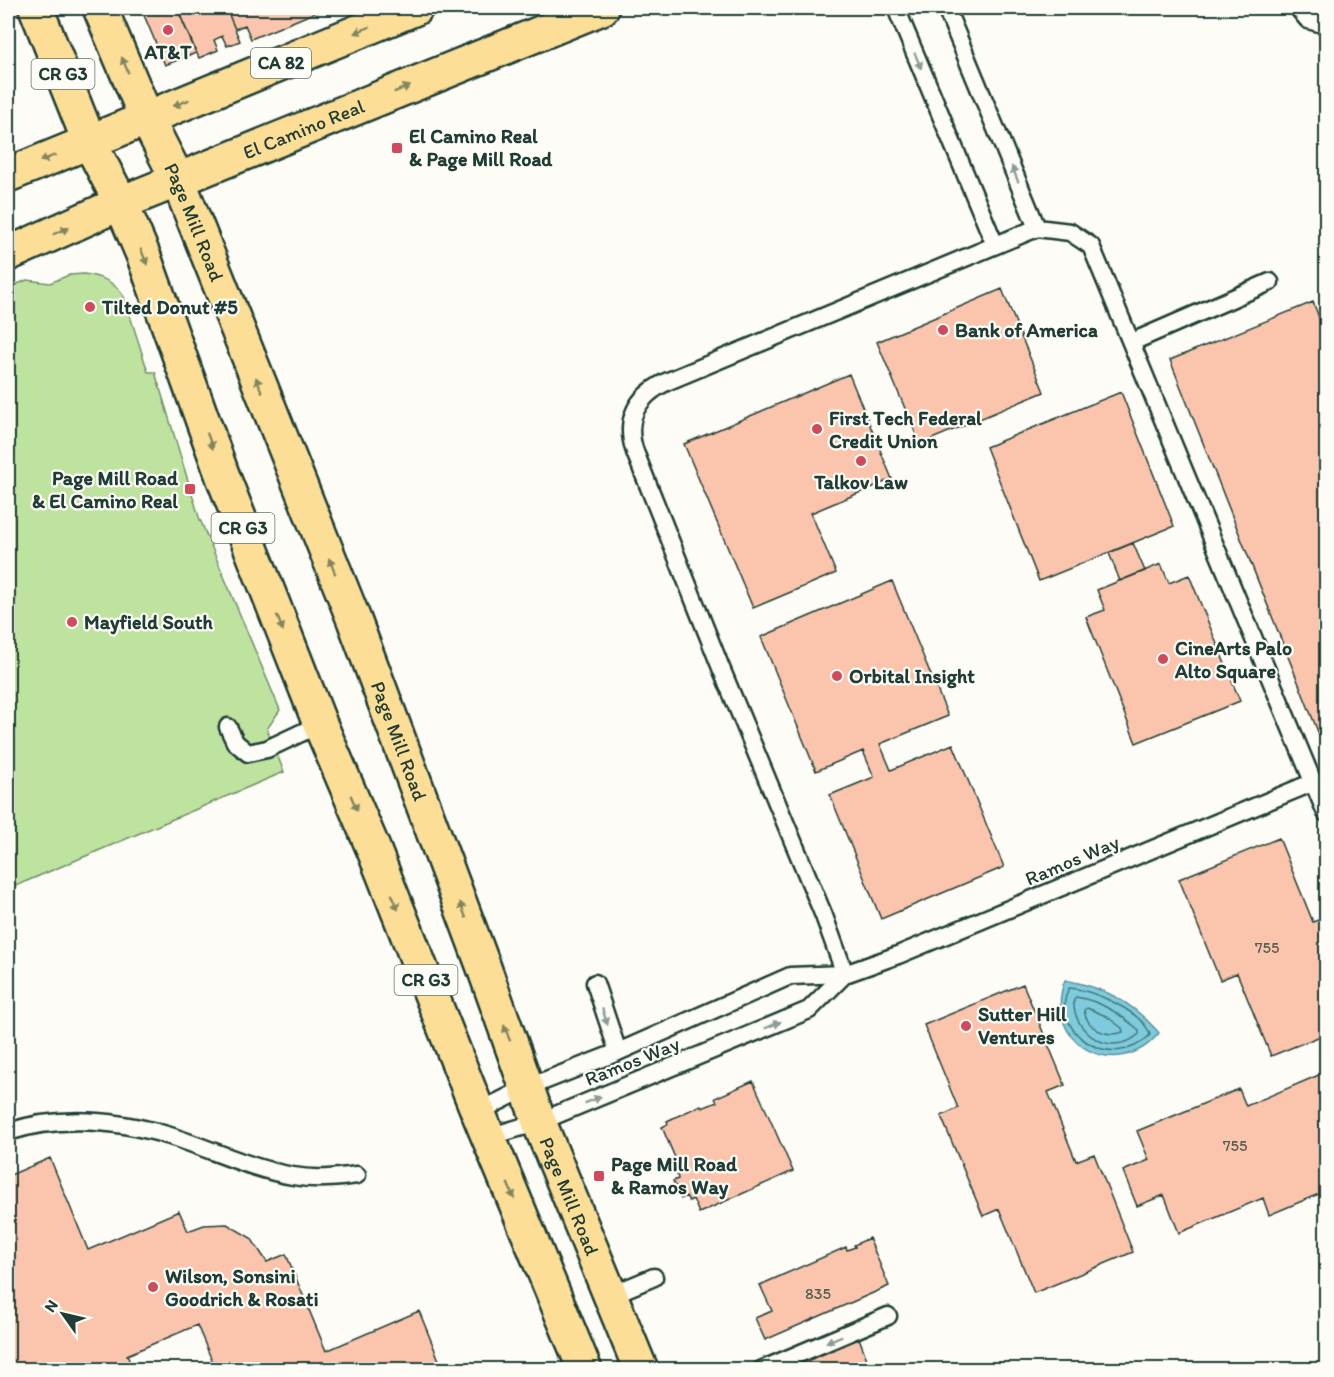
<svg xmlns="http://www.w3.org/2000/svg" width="1334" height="1377" font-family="Itim,sans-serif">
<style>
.green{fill:#bee39e;stroke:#6e9069;stroke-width:1.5}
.water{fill:#7ecbdd;stroke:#589299;stroke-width:1.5}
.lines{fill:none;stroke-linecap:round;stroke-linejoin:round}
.shore{stroke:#457678;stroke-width:1.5}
.building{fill:#fac5ac;stroke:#1f3d34;stroke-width:1.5}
.service-casing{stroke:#1f3d34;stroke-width:21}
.primary-casing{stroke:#1f3d34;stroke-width:38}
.service{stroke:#fdfcf7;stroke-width:16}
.primary{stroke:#fcde96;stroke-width:33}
.oneway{fill:#828560}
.oneway2{fill:#8e9c96}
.poi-dot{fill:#d1495b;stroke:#fdfcf7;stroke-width:2}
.labels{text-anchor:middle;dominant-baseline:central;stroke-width:4.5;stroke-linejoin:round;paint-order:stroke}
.number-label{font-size:16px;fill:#565f52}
.shield{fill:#fdfcf7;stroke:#62766e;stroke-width:1.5}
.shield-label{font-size:18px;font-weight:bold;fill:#1f3d34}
.poi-label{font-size:20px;font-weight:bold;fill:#1f3d34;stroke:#fdfcf7;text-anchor:start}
.street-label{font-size:20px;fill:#1f3d34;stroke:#fdfcf7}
</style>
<rect width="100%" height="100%" fill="#fdfcf7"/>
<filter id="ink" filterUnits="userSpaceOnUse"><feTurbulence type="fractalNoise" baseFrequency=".0167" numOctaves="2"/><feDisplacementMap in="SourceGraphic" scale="12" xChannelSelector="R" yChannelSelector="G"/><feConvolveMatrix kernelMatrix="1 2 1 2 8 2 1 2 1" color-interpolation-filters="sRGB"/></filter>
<g filter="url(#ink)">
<path class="green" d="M84 274C102 277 114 281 124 297L148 372H155L199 517 280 710 267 729 284 772 8 889V288L27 280 50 283 69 275Z"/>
<path class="water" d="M1065 980C1106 988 1132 1002 1159 1033 1117 1085 1041 1043 1065 980Z"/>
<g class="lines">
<path class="shore" d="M1069 988C1091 989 1144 1012 1150 1035 1111 1075 1048 1030 1069 988Z
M1076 997C1101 1001 1120 1014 1139 1030V1034C1112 1059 1071 1033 1074 999Z
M1087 1008 1106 1016 1122 1028 1123 1032C1106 1038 1087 1029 1084 1010Z"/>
</g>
<path class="building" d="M141 8H177L196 53 165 65Z
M177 8H226L240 41 227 46 222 36 214 40 218 50 199 58Z
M226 8H326L251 39 245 25 235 29Z
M1002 289 1044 392 920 444 877 342Z
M1313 302 1326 335V752L1170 360Z
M849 374 892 479 811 513 836 573 753 608 684 444Z
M1121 392 1174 526 1039 581 986 447Z
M1133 543 1145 571 1120 581 1109 553Z
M1161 564 1169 583 1189 575 1240 701 1136 743 1086 617 1105 610 1097 590Z
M892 581 948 716 880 744 891 770 953 744 1004 867 881 919 830 795 874 777 863 751 816 771 761 637Z
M1279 838 1313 922 1326 917V1044L1323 1035 1271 1056 1237 973 1220 980 1179 879Z
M1023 984 1065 1085 1048 1092 1076 1161 1094 1154 1133 1252 1034 1293 999 1209 983 1216 941 1116 958 1108 924 1025Z
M1326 1072V1191L1269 1215 1263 1198 1179 1233 1164 1195 1137 1206 1123 1171 1149 1160 1137 1131 1239 1089 1246 1106Z
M753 1081 793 1171 699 1213 693 1199 689 1201 686 1196 681 1199 673 1181 678 1179 677 1174 681 1172 662 1127 668 1124 667 1121 701 1105 702 1108 717 1102 715 1098Z
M50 1158 88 1250 179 1211 188 1231 204 1225 227 1224 251 1238 267 1262 286 1254 326 1351 419 1311 443 1370H216L197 1325 127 1355 133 1370H8V1176Z
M869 1238 889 1286 765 1340 755 1318 772 1311 760 1285 846 1247 847 1250 855 1247 854 1245Z
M859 1338 871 1370H783Z"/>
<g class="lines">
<defs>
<path id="service" d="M896 8 995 245
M946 8 1037 228
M1298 8 1308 20 1326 25
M1132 342 1270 282
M228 727 235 742 248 753 267 749 320 724
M845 974 824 916 721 668 635 452C624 420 636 397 666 382L1037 228 1070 232 1091 246 1326 813
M595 983 618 1052
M478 1112 526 1088 618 1052 790 976 845 974 898 955 1314 782
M8 1132C61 1115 117 1120 170 1136 211 1149 251 1169 293 1176 315 1180 335 1178 357 1175
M488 1137 539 1122 809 1010 845 974
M611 1295 654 1277
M761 1370 888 1316"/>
<g id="primary">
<path d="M36 8 89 141 121 203 144 257 223 477 320 724 373 848 478 1112 585 1370"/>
<path id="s1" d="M100 8 146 117 178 180 354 620 483 965 539 1122 641 1370"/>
<path d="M8 175 416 8"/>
<path id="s2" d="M8 254 121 203 602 8"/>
</g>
</defs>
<use href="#service" class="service-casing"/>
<use href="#primary" class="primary-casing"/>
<use href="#service" class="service"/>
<use href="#primary" class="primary"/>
</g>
<defs><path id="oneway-solid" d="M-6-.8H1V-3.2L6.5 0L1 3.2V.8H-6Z" transform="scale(1.5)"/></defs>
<g class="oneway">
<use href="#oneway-solid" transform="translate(362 30) rotate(158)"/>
<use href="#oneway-solid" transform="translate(125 65) rotate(-113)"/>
<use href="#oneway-solid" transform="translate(402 89) rotate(-22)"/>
<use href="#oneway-solid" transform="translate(181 103) rotate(158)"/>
<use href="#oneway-solid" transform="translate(48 158) rotate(157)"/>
<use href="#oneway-solid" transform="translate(61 231) rotate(-23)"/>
<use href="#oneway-solid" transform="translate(144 257) rotate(69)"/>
<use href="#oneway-solid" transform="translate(259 385) rotate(-112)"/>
<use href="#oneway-solid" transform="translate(210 441) rotate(70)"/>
<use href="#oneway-solid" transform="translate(332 566) rotate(-112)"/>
<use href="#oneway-solid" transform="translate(280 623) rotate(69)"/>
<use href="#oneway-solid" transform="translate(354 803) rotate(67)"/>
<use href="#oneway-solid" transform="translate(395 902) rotate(68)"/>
<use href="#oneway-solid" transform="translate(463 910) rotate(-111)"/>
<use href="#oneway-solid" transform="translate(507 1033) rotate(-111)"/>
<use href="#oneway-solid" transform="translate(511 1191) rotate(67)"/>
</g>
<g class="oneway2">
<use href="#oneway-solid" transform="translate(918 61) rotate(67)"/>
<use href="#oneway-solid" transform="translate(1015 174) rotate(-112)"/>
<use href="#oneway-solid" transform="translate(605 1017) rotate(72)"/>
<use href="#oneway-solid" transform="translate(773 1025) rotate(-23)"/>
<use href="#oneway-solid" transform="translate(593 1100) rotate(-22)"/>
<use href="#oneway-solid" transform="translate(834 1339) rotate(157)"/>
</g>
</g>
<g class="poi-dot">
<circle cx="168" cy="30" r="6"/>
<rect x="391" y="142" width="12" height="12" rx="3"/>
<circle cx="90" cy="307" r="6"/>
<circle cx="943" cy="330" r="6"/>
<circle cx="817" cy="429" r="6"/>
<circle cx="861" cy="461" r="6"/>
<rect x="184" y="483" width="12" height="12" rx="3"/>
<circle cx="72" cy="622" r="6"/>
<circle cx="1163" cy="659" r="6"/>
<circle cx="837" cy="676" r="6"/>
<circle cx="966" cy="1026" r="6"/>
<rect x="593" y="1170" width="12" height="12" rx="3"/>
<circle cx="153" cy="1287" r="6"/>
</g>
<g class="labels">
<g class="number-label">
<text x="1267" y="947">755</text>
<text x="1235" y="1145">755</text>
<text x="818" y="1293">835</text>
</g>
<g class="shield">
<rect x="251" y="48" width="60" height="30" rx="4.5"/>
<rect x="31.5" y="59" width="63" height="30" rx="4.5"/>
<rect x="211.5" y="513" width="63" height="30" rx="4.5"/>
<rect x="394.5" y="965" width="63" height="30" rx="4.5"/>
</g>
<g class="shield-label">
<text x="281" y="63">CA 82</text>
<text x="63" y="74">CR G3</text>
<text x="243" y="528">CR G3</text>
<text x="426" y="980">CR G3</text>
</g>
<g class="poi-label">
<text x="168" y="52" text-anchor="middle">AT&amp;T</text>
<text x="409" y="136">El Camino Real<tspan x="409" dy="23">&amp; Page Mill Road</tspan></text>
<text x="102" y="307">Tilted Donut #5</text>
<text x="955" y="330">Bank of America</text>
<text x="829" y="418">First Tech Federal<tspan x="829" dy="23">Credit Union</tspan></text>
<text x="178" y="478" text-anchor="end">Page Mill Road<tspan x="178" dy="23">&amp; El Camino Real</tspan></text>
<text x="861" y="482" text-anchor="middle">Talkov Law</text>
<text x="84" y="622">Mayfield South</text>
<text x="1175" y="648">CineArts Palo<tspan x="1175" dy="23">Alto Square</tspan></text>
<text x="849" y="676">Orbital Insight</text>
<text x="978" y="1014">Sutter Hill<tspan x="978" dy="23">Ventures</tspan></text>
<text x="611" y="1164">Page Mill Road<tspan x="611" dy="23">&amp; Ramos Way</tspan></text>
<text x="165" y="1276">Wilson, Sonsini<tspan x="165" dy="23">Goodrich &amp; Rosati</tspan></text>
</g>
<g class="street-label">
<text stroke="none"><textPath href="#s2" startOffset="321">El Camino Real</textPath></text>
<text stroke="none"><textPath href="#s1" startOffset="234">Page Mill Road</textPath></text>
<text stroke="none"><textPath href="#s1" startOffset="792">Page Mill Road</textPath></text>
<text transform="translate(1072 860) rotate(-23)">Ramos Way</text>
<text transform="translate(632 1061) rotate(-22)">Ramos Way</text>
<text stroke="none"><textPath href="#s1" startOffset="1278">Page Mill Road</textPath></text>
</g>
</g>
<rect width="1334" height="1377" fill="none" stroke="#fdfcf7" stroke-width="30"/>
<rect x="15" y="15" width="1304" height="1347" fill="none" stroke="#1f3d34" stroke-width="2" filter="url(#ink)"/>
<g transform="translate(63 1314) rotate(304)" stroke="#fdfcf7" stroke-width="4.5" paint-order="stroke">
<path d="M0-4.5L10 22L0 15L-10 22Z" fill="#1f3d34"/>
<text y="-9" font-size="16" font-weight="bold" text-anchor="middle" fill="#1f3d34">N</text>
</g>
</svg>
